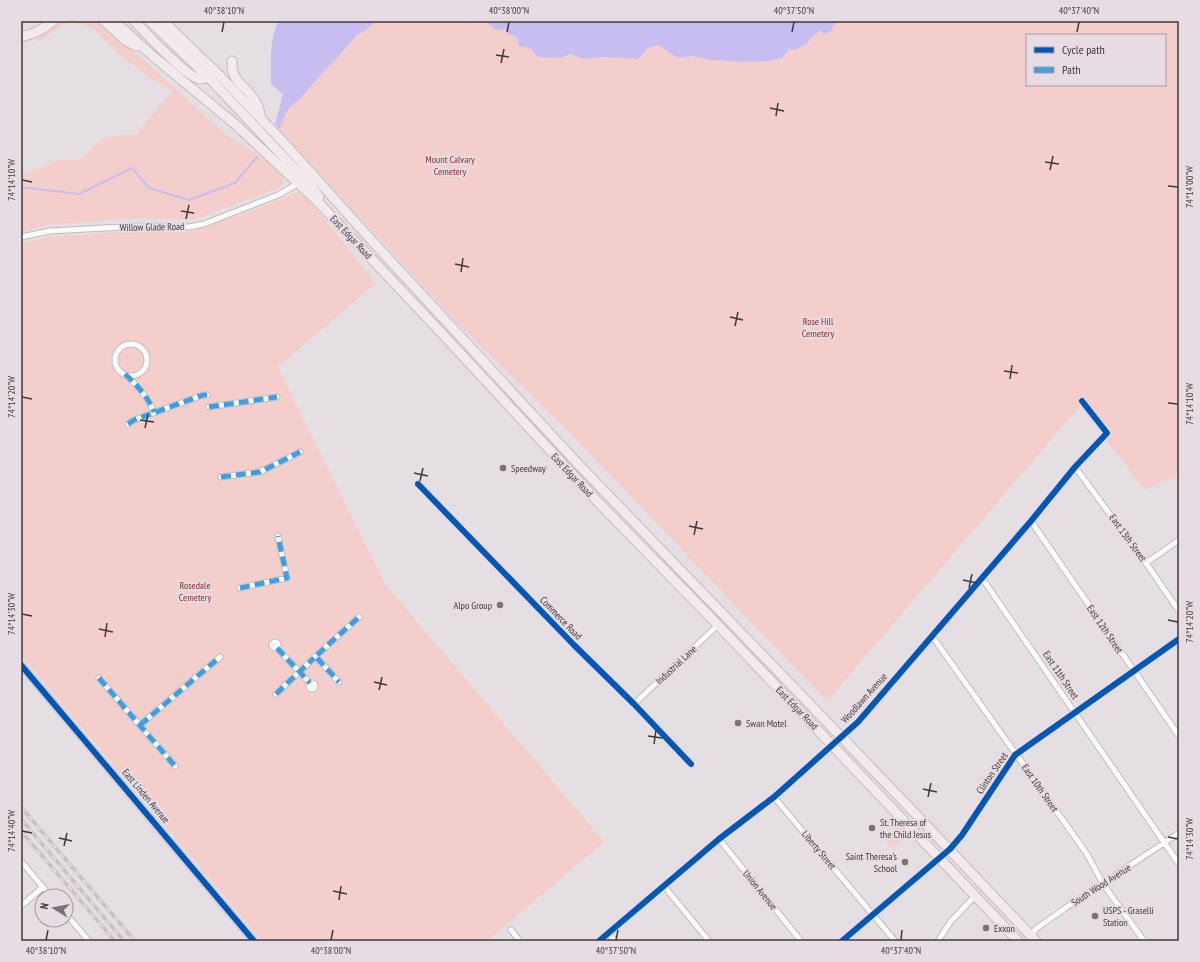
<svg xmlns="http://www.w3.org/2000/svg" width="1200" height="962" font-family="'PT Sans Narrow',sans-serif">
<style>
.green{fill:#f3ceca;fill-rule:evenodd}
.water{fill:#c8bdf1}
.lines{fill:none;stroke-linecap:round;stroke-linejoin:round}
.stream{stroke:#c8bdf1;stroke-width:2}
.street-casing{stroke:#c1bcbf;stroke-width:7}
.secondary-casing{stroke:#c1bcbf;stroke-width:9}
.highway-casing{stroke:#c0bdbf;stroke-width:11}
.street{stroke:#fbfafb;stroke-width:5}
.secondary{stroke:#fbfafb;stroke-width:7}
.highway{stroke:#f2eaec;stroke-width:9}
.rail-casing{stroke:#c4c2c3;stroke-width:3.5}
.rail{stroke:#e8dce4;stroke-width:2;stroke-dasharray:6;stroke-linecap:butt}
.quiet{stroke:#3f9ee2;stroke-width:5;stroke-dasharray:10 5;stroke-linecap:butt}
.cycleway-casing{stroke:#e8dce4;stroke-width:8}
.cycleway{stroke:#0057b8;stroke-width:6}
.ticks{fill:none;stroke:#3e393c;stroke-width:1.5}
.poi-dot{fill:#787376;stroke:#e8dce4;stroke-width:1.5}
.labels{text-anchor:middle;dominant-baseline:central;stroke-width:4;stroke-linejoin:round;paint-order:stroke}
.park-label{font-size:10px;fill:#8c2d24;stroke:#e8dce4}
.street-label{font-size:10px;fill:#3e393c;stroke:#e8dce4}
.poi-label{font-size:10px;fill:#3e393c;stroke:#e8dce4;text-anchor:start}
.neatline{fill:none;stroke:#3e393c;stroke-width:1.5}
.ticks-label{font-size:10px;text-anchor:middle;fill:#3e393c}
</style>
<rect width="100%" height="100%" fill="#e5dfe3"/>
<path class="green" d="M53 21H100L229 137 270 163 278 171 282 176 283 179 282 185 279 188 195 219H122L47 225 21 232V172C35 174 47 163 60 160 67 159 75 161 81 158 89 154 93 145 100 141 111 135 125 134 137 135L140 130C148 121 163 99 173 94L167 87 152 80 123 57 95 30 71 21C58 27 48 36 37 43L36 33Z
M377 21H461L468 23 485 21 496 30 506 29 508 34 517 37 530 48 562 58 570 54 584 59 606 57 638 59 648 48 658 45 678 57 692 56 711 60 743 62 769 61 782 58 789 49 807 44C817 29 827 31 839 21H1179V475L1145 490 1080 406 827 701 569 432 453 319 279 129 288 109 300 99 323 72 337 58 357 35 366 30ZM1027 35H1165V85H1027Z
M299 192 305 196 376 283 278 367 385 584 604 842 487 941H262L21 655V244L48 237 136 231 190 232 249 212Z
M896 823 907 836 893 848 886 841 892 834V832L895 830 894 826Z"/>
<path class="water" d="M278 21H377L366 30 357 35 337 58 323 72 300 99 288 109 279 129 275 124 283 94 271 84C271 63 269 41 278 21Z
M461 21H839L833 26 831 31 825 34 820 31 812 37 807 44 795 50 789 49 782 58 769 61 743 62 711 60 692 56 678 58 658 45 648 48 638 59 606 57 584 59 570 54 562 58 538 57 530 48 519 46 517 37 508 34 506 29 496 30 485 21 468 23Z"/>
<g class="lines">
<path class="stream" d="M21 187 79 194 132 168 149 188 189 200 235 183 257 157"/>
<defs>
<path id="street" d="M21 237 50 231 141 226 189 227 204 224 278 195 299 183
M115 360a16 16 0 1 1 32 0a16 16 0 1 1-32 0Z
M126 375C138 386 148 397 154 412
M209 407 277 397
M128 424 134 420 203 395H207
M1075 467 1146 563 1179 611
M221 477 260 472 300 452
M418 484 574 645 634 704 691 764
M1031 521 1179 736
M1146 563 1179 540
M982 578 1179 864
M240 588 287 578 278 536
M932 636 1087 854 1103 884 1144 941
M272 645a3 3 0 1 1 6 0a3 3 0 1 1-6 0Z
M277 648 310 683
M317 655 359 617
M314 657 315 658H317L339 682
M99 678 175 766
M309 686a3 3 0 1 1 6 0a3 3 0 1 1-6 0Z
M276 694 314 658
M634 704 718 625
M140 725 220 657
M774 797 895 941
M719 839 801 941
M21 861 50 896
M664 886 709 941
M21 906 43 887
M66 914 89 941
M511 930 520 941
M608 933 615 941
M1030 936 1037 928 1067 907 1179 833
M599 941 719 839 774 797 858 722 1031 521 1075 467 1107 433 1082 401
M842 941 950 849 962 835 1015 755 1179 639
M938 941 951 921 975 896"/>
<path id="secondary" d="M21 665 254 941"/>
<path id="highway" d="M104 21 124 39 136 46
M114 21 154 57 235 124 315 199 435 326 598 502 718 625 1018 941
M134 21C145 32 187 78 200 79 204 79 208 77 212 75
M150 21 212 81 310 185 319 197
M163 21 221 77 285 144 373 242 580 466 909 807 1036 941
M21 37C35 33 41 31 53 21
M232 61C231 84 246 84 255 101 259 106 260 113 261 119"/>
</defs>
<use href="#street" class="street-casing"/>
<use href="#secondary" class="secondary-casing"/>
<use href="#highway" class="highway-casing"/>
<use href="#street" class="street"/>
<use href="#secondary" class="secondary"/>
<use href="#highway" class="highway"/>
<defs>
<path id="rail" d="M21 807 135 941
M21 819 124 941
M21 831 115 941"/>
</defs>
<use href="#rail" class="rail-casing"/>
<use href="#rail" class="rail"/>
<path class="quiet" d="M125 374C137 385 148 397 154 412
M209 407 277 397
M128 424 134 420 203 395H207
M221 477 260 472 300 452
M240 588 287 578 278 536
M277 648 310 683
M317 655 359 617
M317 658 339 682
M99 678 175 766
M276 694 314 658
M140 725 220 657"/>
<defs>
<path id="cycleway" d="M418 484 574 645 634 704 691 764
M21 665 254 941
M599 941 719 839 774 797 858 722 1031 521 1075 467 1107 433 1082 401
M842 941 950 849 962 835 1015 755 1179 639"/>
</defs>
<use href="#cycleway" class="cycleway-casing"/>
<use href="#cycleway" class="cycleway"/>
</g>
<path class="ticks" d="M222 32 224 22M507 32 509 22M792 32 794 22M1077 32 1079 22M496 55 509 57M501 63 504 49M770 108 784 111M776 116 778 103M1045 162 1059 164M1050 170 1053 156M22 180 32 182M1168 186 1178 187M181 211 194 213M186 219 189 205M455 264 469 267M461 272 463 258M730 317 743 320M735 326 738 312M1004 371 1018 373M1010 379 1012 365M22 397 32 399M1168 403 1178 404M140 420 154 422M145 428 148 414M414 473 428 476M420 481 423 468M689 526 703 529M694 535 697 521M963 580 977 583M969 588 972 574M22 614 32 616M1168 620 1178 622M99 629 113 632M105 637 107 623M374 682 387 685M379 690 382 677M648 736 662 738M654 744 656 730M923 789 937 792M928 797 931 783M22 831 32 833M1168 837 1178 839M59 838 72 841M64 846 67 833M333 891 347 894M339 900 341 886M46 940 48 930M331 940 333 930M616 940 618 930M901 940 902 930"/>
<g class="poi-dot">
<circle cx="503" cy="468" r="4"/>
<circle cx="500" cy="605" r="4"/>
<circle cx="738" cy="723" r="4"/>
<circle cx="872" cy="828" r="4"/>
<circle cx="905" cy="862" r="4"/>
<circle cx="1095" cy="916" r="4"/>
<circle cx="986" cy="928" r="4"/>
</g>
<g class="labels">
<g class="park-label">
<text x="450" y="159">Mount Calvary<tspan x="450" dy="12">Cemetery</tspan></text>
<text x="818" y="321">Rose Hill<tspan x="818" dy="12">Cemetery</tspan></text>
<text x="195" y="585">Rosedale<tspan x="195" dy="12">Cemetery</tspan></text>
</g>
<g class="street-label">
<text transform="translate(152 227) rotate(-1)">Willow Glade Road</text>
<text transform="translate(351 237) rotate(47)">East Edgar Road</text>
<text transform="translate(572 475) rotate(47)">East Edgar Road</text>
<text transform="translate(1128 538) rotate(54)">East 13th Street</text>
<text transform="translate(561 618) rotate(46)">Commerce Road</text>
<text transform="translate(1105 629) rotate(56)">East 12th Street</text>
<text transform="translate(676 665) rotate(-43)">Industrial Lane</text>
<text transform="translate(1061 675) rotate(56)">East 11th Street</text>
<text transform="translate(864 698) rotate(-48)">Woodlawn Avenue</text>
<text transform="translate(797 708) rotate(46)">East Edgar Road</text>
<text transform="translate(992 773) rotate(-56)">Clinton Street</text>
<text transform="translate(1040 788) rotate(55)">East 10th Street</text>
<text transform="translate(146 796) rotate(50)">East Linden Avenue</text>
<text transform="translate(819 850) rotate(50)">Liberty Street</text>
<text transform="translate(1101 885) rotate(-33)">South Wood Avenue</text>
<text transform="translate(760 890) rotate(51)">Union Avenue</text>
</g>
<g class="poi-label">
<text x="511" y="468">Speedway</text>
<text x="492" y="605" text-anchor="end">Alpo Group</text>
<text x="746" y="723">Swan Motel</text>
<text x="880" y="822">St. Theresa of<tspan x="880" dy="12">the Child Jesus</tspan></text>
<text x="897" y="856" text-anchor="end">Saint Theresa's<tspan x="897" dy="12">School</tspan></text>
<text x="1103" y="910">USPS - Graselli<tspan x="1103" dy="12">Station</tspan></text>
<text x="994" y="928">Exxon</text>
</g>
</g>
<rect width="1200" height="962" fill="none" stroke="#e8dce4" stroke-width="44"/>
<rect x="1026" y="34" width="140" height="52" fill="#e8dce4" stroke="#a49ba1"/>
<rect x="1034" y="47" width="20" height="6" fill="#0057b8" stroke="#a49ba1"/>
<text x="1062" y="54" font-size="12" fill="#3e393c">Cycle path</text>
<rect x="1034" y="67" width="20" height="6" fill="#3f9ee2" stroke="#a49ba1"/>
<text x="1062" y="74" font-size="12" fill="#3e393c">Path</text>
<g transform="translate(54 908) rotate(281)"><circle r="19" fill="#e8dce4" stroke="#a49ba1"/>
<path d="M0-3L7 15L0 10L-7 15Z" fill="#787376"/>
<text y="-6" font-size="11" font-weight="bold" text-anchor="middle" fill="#3e393c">N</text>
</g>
<rect x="22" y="22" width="1156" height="918" class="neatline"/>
<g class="ticks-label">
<text x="224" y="14">40°38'10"N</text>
<text x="509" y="14">40°38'00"N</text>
<text x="794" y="14">40°37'50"N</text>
<text x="1079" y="14">40°37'40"N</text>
<text transform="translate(11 180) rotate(-90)" y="4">74°14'10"W</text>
<text transform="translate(1189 187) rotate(-90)" y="4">74°14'00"W</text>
<text transform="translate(11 397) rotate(-90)" y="4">74°14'20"W</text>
<text transform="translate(1189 404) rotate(-90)" y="4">74°14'10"W</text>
<text transform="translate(11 614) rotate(-90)" y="4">74°14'30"W</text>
<text transform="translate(1189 622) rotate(-90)" y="4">74°14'20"W</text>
<text transform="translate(11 831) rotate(-90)" y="4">74°14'40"W</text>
<text transform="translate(1189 839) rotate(-90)" y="4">74°14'30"W</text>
<text x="46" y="954">40°38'10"N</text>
<text x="331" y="954">40°38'00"N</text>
<text x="616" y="954">40°37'50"N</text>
<text x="901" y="954">40°37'40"N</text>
</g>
</svg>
